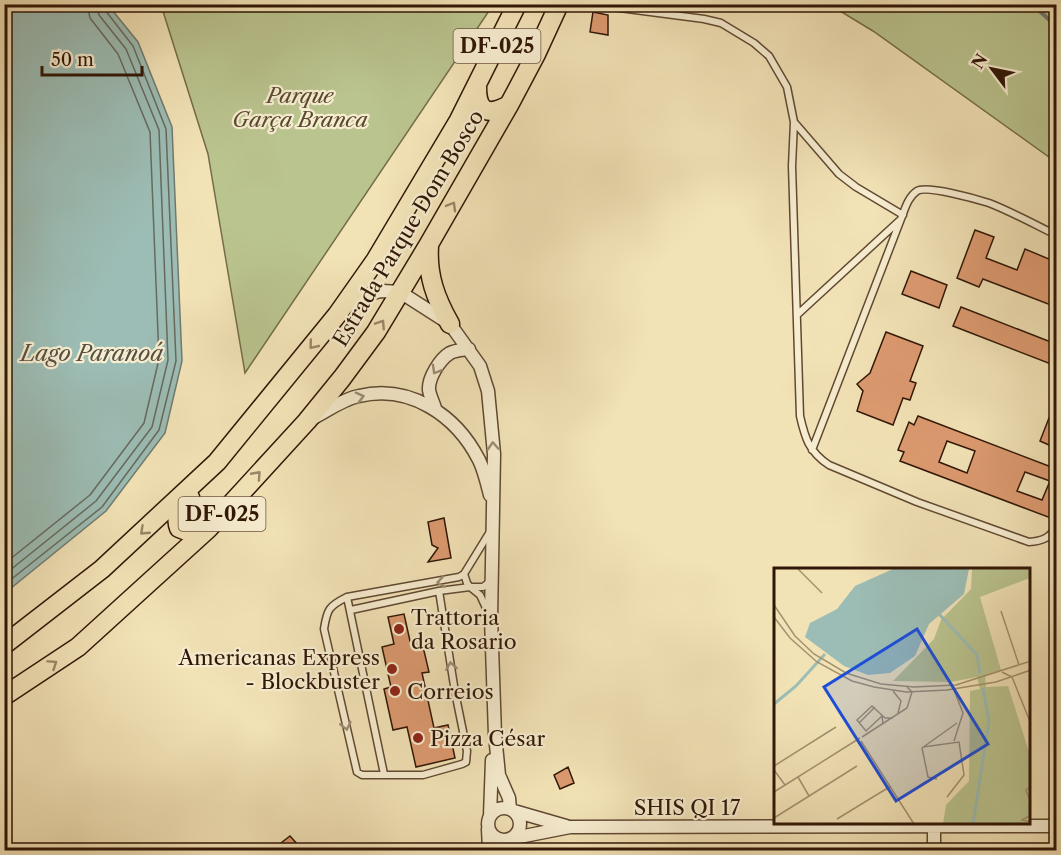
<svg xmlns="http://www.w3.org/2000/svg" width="1061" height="855" font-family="'Libre Caslon Text',serif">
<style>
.green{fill:#bac48f;stroke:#756d4a;stroke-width:1.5}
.water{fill:#9cbdb5;stroke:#717a6f;stroke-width:1.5}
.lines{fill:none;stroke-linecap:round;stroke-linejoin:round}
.shore{stroke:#666a5e;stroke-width:1.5}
.stream{stroke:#717a6f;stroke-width:4}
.building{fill:#dd9a70;stroke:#301606;stroke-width:1.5;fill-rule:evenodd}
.service-casing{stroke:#604932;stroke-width:9}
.minor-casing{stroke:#604932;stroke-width:15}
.primary-casing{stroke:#301606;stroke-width:21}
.service{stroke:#f7edd0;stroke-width:6}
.minor{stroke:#f7edd0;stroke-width:12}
.primary{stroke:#f2e3b7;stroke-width:18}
.oneway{stroke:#9b8767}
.oneway2{stroke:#9d8c75}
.poi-dot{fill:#8f2418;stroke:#f7edd0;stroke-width:2}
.labels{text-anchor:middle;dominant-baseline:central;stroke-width:4.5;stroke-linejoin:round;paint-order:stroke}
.shield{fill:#f7edd0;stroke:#6c5643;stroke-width:1.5}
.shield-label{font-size:20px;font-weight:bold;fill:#301606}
.park-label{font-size:21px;font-style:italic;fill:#594a2f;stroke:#f7edd0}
.street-label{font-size:21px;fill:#301606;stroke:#f7edd0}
.poi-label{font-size:21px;fill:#301606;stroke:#f7edd0;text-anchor:start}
.water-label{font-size:22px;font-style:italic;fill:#565043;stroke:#f7edd0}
.inset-river{fill:none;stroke:#9cbdb5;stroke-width:3}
.inset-road{fill:none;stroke:#a49170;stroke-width:1.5}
.view{fill:#1d4ed8;fill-opacity:0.15;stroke:#1d4ed8;stroke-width:3}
.inset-edge{fill:none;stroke:#301606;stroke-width:3}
</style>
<rect width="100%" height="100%" fill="#f2e3b7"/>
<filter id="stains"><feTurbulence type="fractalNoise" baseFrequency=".00333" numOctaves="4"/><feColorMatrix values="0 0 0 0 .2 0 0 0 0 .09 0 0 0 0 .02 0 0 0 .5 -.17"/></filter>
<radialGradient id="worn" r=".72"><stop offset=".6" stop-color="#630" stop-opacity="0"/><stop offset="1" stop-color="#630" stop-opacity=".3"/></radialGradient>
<path class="green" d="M161 5H493L245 373 208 154Z
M830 5H1056V162L873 31Z"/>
<path class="water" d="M5 4 108 5 138 42 172 127 182 361 165 433 106 511 5 593Z"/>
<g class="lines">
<path class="shore" d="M4 564 90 495 144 423 159 359 150 132 118 54 90 18 87 4
M4 575 96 501 152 427 168 360 159 130 126 49 99 15 96 4
M4 585 102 507 159 430 176 361 166 129 133 46 105 10 104 4"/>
<path class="stream" d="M1032 4 1056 26"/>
</g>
<path class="building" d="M593 12 608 15V35L590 32Z
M975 230 994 237 986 258 1017 270 1025 249 1056 262V307L983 279 979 287 957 278Z
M911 271 947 285 939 308 902 294Z
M961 307 1056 344V366L953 326Z
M886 332 923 346 910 381 916 383 910 400 903 398 893 425 857 411 863 391 857 384 870 373Z
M1056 400V448L1040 441Z
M918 416 1054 468 1056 465V520L900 461 904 452 898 450 909 422 914 425ZM947 441 975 451 967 473 939 462ZM1025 472 1050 481 1042 500 1017 491Z
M444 518 451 558 428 562 438 548 432 545 428 522Z
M404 614 410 641 421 638 429 672 422 673 434 728 448 725 455 758 416 767 407 727 393 730 384 689 391 687 382 647 394 644 388 617Z
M568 767 574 783 560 789 554 775Z
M290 836 298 845 292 850H272Z"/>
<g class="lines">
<defs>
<path id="service" d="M589 4 704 19 721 23 754 43 769 56 787 87 794 122 792 166 800 416C805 438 809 452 829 465L917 502 1029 542C1042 541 1050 538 1056 527
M794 122 839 174 856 187 903 215
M798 314 899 221
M812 450 901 219C905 209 908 197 917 191 927 185 976 199 989 203 1012 212 1034 224 1056 235
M464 574 467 583 470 587H483L491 581
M347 597 384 774
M351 610 439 591
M487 610 480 595 470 587 439 591 455 692 467 751 466 762 462 764 423 775H362L357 772 324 629C327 609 329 606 347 597L459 577 464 574 491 530"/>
<path id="minor" d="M349 305 363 295 382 291 400 292 450 324 480 366 488 391 494 454 491 618 495 735 499 775 509 798 510 809
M435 408C433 402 430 396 429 390 428 378 440 359 450 353 456 350 463 350 469 349
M313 418C327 411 343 399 359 396 410 384 456 415 479 460 484 470 487 483 490 495
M488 824a16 16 0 1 1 32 0a16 16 0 1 1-32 0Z
M514 811 566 826
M490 816 492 760
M488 829 489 850
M514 838 570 827 1056 826
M934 850V825"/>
<path id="primary" d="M477 87C477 111 487 117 509 105
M429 246C427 276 436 299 450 324
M190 497C183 507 174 516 179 528L192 533 209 528
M4 645 102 569 217 462 337 315 375 261 459 120 517 4
M4 696 78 647 209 528 307 421 342 378 376 332 429 244 509 105 536 54 559 4"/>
</defs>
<use href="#service" class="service-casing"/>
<use href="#minor" class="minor-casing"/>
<use href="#primary" class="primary-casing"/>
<use href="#service" class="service"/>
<use href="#minor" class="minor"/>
<use href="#primary" class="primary"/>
</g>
<defs><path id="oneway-chevron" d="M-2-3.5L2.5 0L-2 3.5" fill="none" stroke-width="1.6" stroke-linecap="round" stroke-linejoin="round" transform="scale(1.5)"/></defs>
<g class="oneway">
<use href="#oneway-chevron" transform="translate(452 206) rotate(-60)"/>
<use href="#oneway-chevron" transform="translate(381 324) rotate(-57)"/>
<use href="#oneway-chevron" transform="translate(313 345) rotate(129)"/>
<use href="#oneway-chevron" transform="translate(257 475) rotate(-48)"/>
<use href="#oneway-chevron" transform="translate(144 531) rotate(137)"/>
<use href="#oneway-chevron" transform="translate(53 664) rotate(-34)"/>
</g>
<g class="oneway2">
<use href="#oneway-chevron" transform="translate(436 370) rotate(120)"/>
<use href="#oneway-chevron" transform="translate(360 397) rotate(-14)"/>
<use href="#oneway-chevron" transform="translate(493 446) rotate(-93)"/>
<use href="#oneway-chevron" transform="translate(441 582) rotate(171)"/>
<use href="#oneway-chevron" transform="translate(451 666) rotate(-99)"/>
<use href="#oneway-chevron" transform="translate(346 726) rotate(77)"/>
</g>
<g class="poi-dot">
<circle cx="399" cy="629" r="6"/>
<circle cx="392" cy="669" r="6"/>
<circle cx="395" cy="691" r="6"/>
<circle cx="418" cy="738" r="6"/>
</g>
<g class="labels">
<g class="shield">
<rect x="453.5" y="29" width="87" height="34" rx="4.5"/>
<rect x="178.5" y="497" width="87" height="34" rx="4.5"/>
</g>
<g class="shield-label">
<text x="497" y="46">DF-025</text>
<text x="222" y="514">DF-025</text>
</g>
<g class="park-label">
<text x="300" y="95">Parque<tspan x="300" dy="24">Garça Branca</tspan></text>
</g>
<g class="street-label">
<text transform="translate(408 228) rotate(-59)">Estrada Parque Dom Bosco</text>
<text x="687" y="807">SHIS QI 17</text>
</g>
<g class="poi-label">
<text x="411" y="617">Trattoria<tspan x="411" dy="24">da Rosario</tspan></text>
<text x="380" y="657" text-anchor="end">Americanas Express<tspan x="380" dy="24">- Blockbuster</tspan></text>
<text x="407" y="691">Correios</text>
<text x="430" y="738">Pizza César</text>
</g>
<g class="water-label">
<text x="92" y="353">Lago Paranoá</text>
</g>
</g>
<g transform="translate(774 568)">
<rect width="256" height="256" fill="#f2e3b7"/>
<path d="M198 1H256V10L206 29 227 102 211 107 212 119 234 118 256 187V256H169L172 237 195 213 196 123 206 121 203 109 177 114 119 113 160 71 167 52 197 21Z" fill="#bac48f"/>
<path d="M119 1H195L190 26 155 56 141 88 116 105 94 107 70 98 31 69 36 55 63 41 81 18Z" fill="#9cbdb5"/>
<path class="inset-river" d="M165 46 203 87 206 106M0 136 22 118 51 86M199 256 215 153 209 120"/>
<path class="inset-road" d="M24 1 48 25M0 37 21 68 40 86 72 105 107 116 140 119 182 117 257 93M227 43 245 97M0 49 16 70 43 94 78 113 100 119 132 124 173 122 222 114 257 102M228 104 238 109 257 156M180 122 189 145 180 173M119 123 127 133 124 145M85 155 101 139M109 156 108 148 92 163 83 152 98 138 111 150H119M88 169 133 140 138 124 133 119M87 173 140 256M149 179 185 174 190 207 173 229M0 198 62 159M0 202 11 217M24 209 35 228M163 211 154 209 148 180 183 155M257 218 252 222 257 235M0 224 86 170M257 247 248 252 257 254M0 250 83 198M63 251 117 218"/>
<path class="view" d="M143 61 214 176 122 233 50 119Z"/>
<rect width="256" height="256" class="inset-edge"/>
</g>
<rect width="1061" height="855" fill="none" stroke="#f2e3b7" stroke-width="24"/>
<rect x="6" y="6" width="1049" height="843" fill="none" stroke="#301606" stroke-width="3"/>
<rect x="12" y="12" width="1037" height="831" fill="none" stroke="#301606" stroke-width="1.5"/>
<g transform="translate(992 69) rotate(302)" stroke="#f7edd0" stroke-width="4.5" paint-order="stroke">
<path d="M0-4.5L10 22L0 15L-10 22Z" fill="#301606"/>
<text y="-9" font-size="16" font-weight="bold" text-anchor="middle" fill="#301606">N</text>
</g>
<path d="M42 66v9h100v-9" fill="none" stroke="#301606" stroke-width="3"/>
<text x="51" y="66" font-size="18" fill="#301606" stroke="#f7edd0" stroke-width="4.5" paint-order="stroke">50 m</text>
<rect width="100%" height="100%" filter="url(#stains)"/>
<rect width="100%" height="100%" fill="url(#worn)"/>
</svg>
